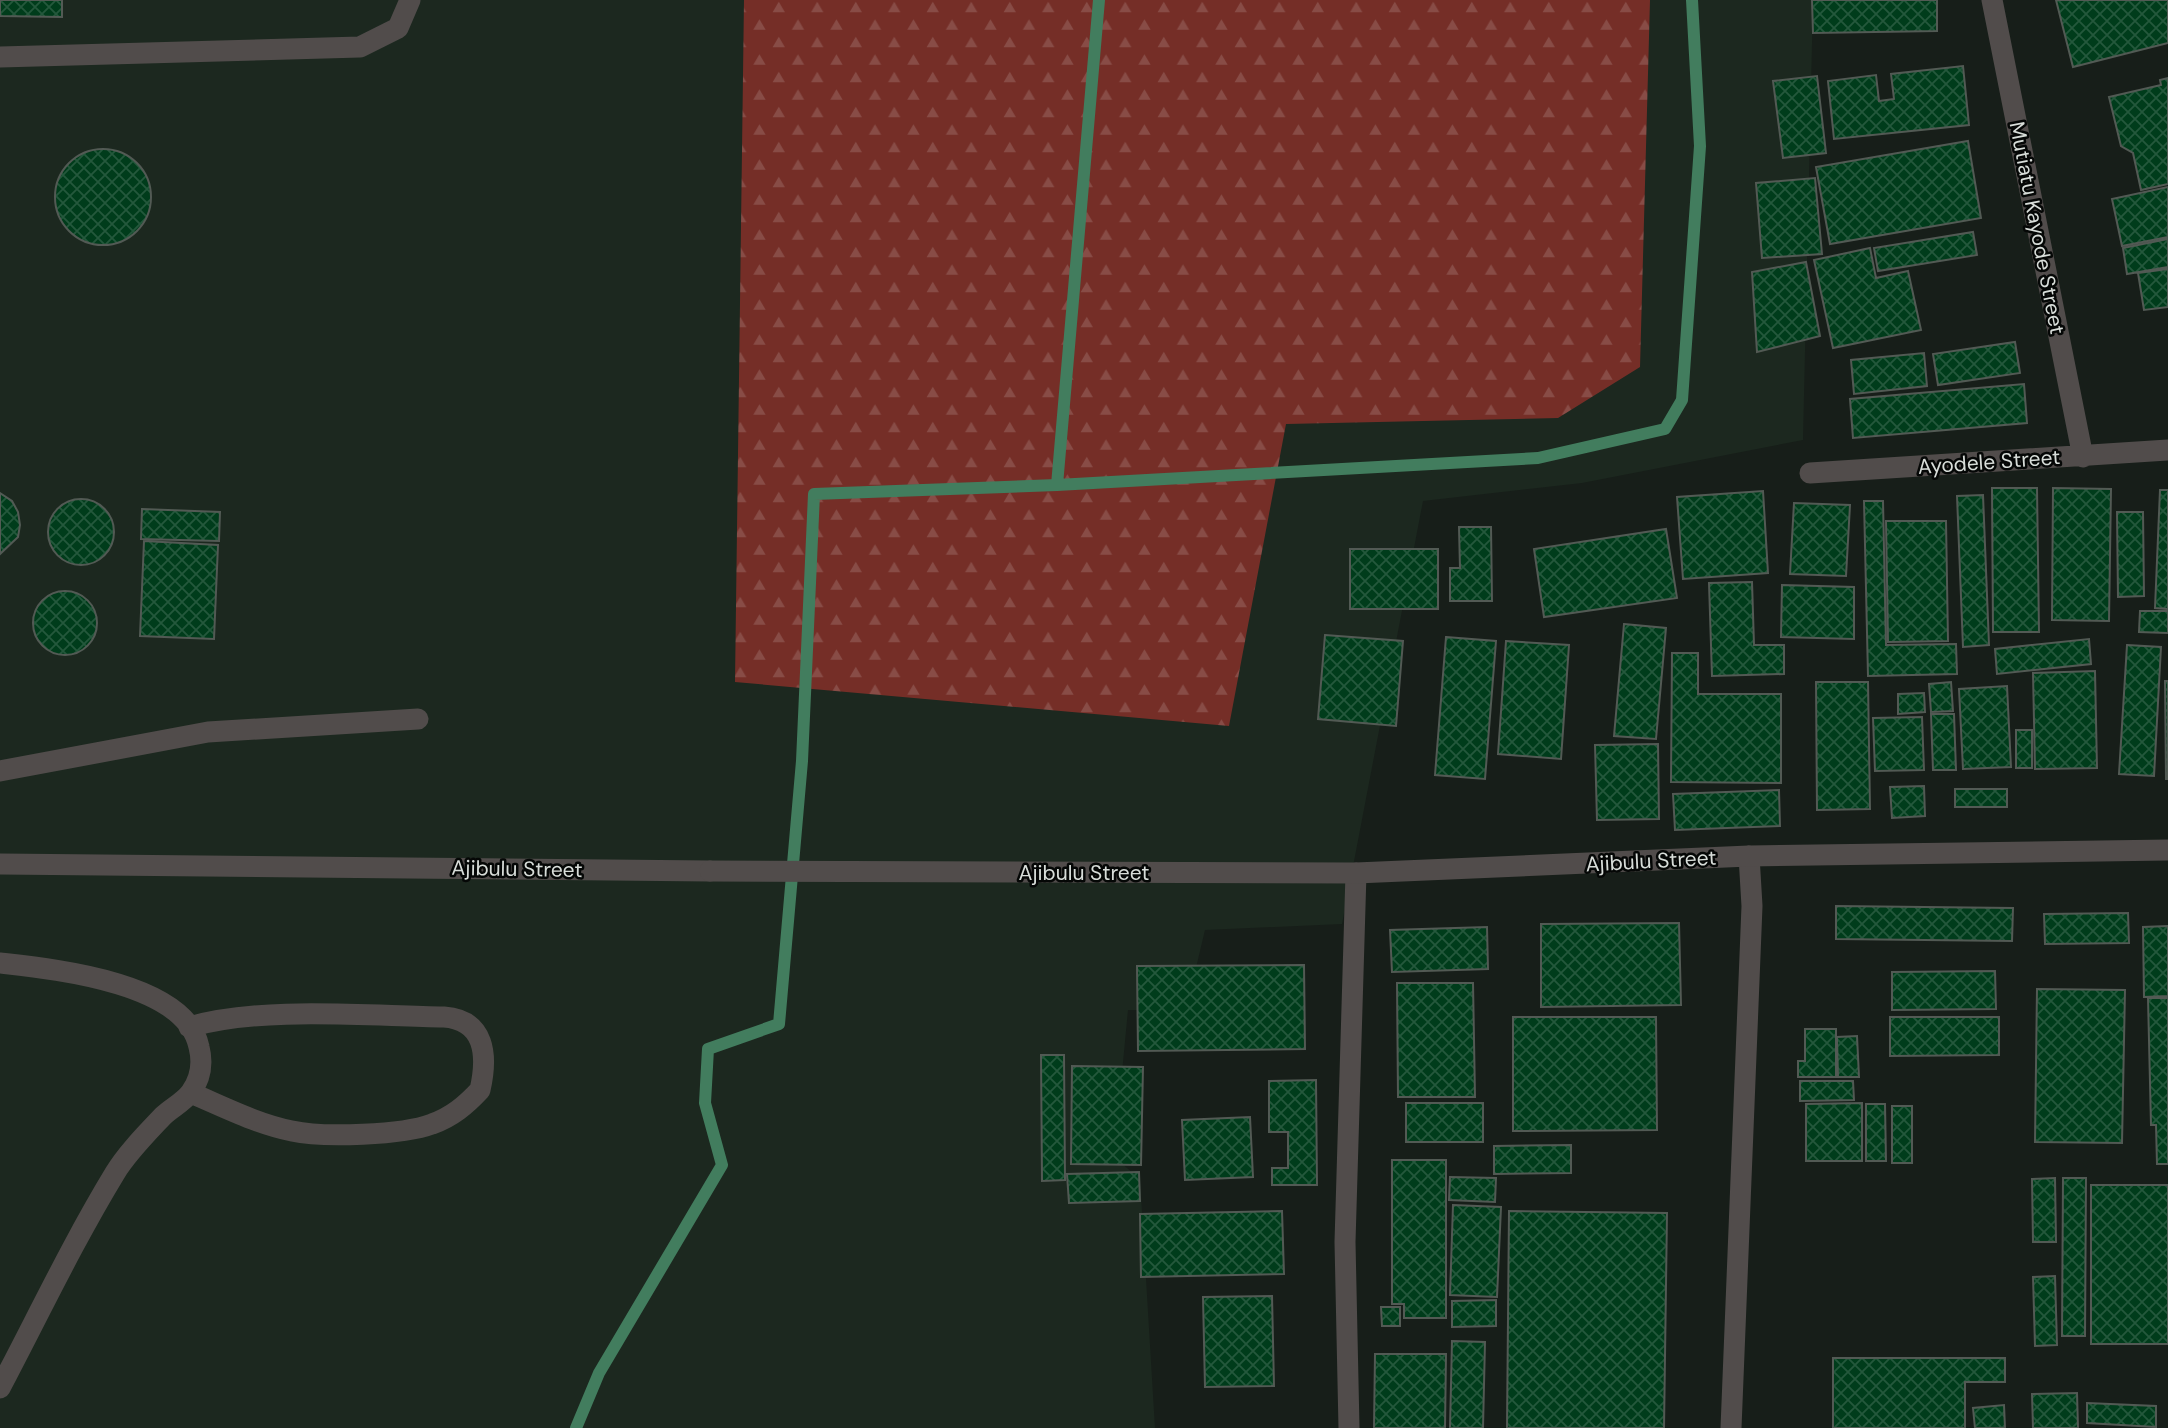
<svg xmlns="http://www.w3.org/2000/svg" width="2168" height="1428" font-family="'DM Sans',sans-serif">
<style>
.built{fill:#1c281f}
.forest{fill:url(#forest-firs)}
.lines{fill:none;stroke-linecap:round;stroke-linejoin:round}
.stream{stroke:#427d5e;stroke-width:12}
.building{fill:url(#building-cross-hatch);stroke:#525a54;stroke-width:2}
.service{stroke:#514c4b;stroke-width:21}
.minor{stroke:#514c4b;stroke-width:21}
.tertiary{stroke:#514c4b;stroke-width:21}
.labels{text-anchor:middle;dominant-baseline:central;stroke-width:5;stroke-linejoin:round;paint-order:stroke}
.street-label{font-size:21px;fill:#d8ddd9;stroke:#050706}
</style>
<defs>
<pattern id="forest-firs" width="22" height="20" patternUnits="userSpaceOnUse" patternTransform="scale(1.75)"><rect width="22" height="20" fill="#752e27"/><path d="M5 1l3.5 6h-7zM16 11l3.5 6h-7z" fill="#884c46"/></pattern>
<pattern id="building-cross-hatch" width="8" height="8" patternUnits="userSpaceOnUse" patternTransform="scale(1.75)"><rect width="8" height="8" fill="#003c1b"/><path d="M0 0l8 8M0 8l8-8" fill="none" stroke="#24583c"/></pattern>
</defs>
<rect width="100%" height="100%" fill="#171e19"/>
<path class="built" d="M0 0H1813L1803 440 1582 483 1423 501 1342 924 1205 930 1186 1010H1128L1114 1157 1140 1179 1155 1428H0Z"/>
<path class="forest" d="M744 0H1650L1640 367 1558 418 1286 424 1229 726 735 682Z"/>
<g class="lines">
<path class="stream" d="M1057 485 1099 0
M576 1428 599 1373 722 1165 705 1103 708 1049 779 1024 802 761 814 494 1057 485 1538 458 1665 429 1682 400 1700 146 1692 0"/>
</g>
<path class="building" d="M0 0H62V17L0 16Z
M1812 0H1937V31L1813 33Z
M2056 0H2168V43L2073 67Z
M1963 66 1969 125 1834 139 1828 81 1876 75 1879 101 1894 99 1891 74Z
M1817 76 1826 153 1783 158 1773 81Z
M2168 78V184L2141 190 2133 153 2121 146 2109 97 2161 85 2160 80Z
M1968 141 1981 218 1830 244 1816 167Z
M55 197a48 48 0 1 1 96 0a48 48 0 1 1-96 0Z
M1815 178 1822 254 1762 258 1756 183Z
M2168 187V237L2122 246 2112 199Z
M1973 232 1977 255 1878 271 1874 248Z
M2168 239V267L2127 274 2123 248Z
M1870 248 1876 278 1908 271 1921 330 1833 348 1814 260Z
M1806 262 1820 336 1757 352 1752 272Z
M2168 269V307L2144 310 2138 273Z
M2015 342 2020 373 1938 385 1933 354Z
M1924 353 1927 386 1854 394 1851 360Z
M2024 384 2027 423 1853 438 1850 399Z
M1992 488H2037L2039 632H1993Z
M2053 488 2111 489 2109 621 2052 620Z
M2160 490H2168V609L2155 608Z
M1763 491 1768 573 1683 579 1677 497Z
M0 493 12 501 18 512 20 525 18 537 0 554Z
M1983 495 1989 645 1963 647 1957 496Z
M48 532a33 33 0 1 1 66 0a33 33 0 1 1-66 0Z
M1864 501H1883L1886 645 1956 644 1957 674 1868 676Z
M1794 503 1850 505 1846 576 1790 574Z
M142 509 220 512 219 541 141 539Z
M2117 512H2143L2144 596 2118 597Z
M1886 521H1946L1948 641 1888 642Z
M1459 527H1491L1492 601H1450V568H1460Z
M1666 529 1677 598 1544 617 1534 549Z
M144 541 218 545 214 639 140 636Z
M1350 549H1438V609H1350Z
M1752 582 1754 645H1784V674L1712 676 1709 583Z
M1782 585 1854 587V639L1781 637Z
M33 623a32 32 0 1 1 64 0a32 32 0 1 1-64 0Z
M2140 611H2168V633L2139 632Z
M1624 624 1666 628 1656 739 1614 736Z
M1325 635 1403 641 1396 726 1318 719Z
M1446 637 1496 641 1485 779 1435 775Z
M2089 639 2091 664 1997 674 1995 649Z
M1506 641 1569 645 1561 759 1498 754Z
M2127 645 2161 647 2154 776 2119 774Z
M1672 653H1698V694H1781V783L1671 782Z
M2095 671 2097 768 2035 769 2033 673Z
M2165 681H2168V779H2166Z
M1816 682H1868L1870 809 1817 810Z
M1951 682 1953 711 1931 712 1929 684Z
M2007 686 2011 767 1963 769 1959 689Z
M1924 693 1925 712 1898 714V694Z
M1931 714H1954L1956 770H1933Z
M1922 717 1924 770 1875 771 1873 718Z
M2016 730H2032V768H2016Z
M1658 744 1659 819 1597 820 1595 745Z
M1924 786 1925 816 1892 818 1890 787Z
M1955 789H2007V807H1955Z
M1779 790 1780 826 1675 830 1673 794Z
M1836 906 2013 908 2012 941 1836 939Z
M2128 913 2129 943 2045 944 2044 914Z
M1679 923 1681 1005 1541 1007V924Z
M2168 926V996L2144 997 2143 927Z
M1487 927 1488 969 1392 972 1390 930Z
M1304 965 1305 1049 1138 1051 1137 966Z
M1995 971 1996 1009 1892 1010V972Z
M1397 983H1473L1475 1097H1398Z
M2037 989 2125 990 2122 1143 2035 1142Z
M2148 998H2168V1164H2157L2156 1125H2151Z
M1513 1017H1656L1657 1130 1513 1131Z
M1890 1017H1999V1055L1890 1056Z
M1805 1029H1836V1077H1798V1061H1805Z
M1857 1036 1859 1077H1838L1837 1037Z
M1041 1055H1064L1065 1180 1042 1181Z
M1072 1066 1143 1067 1141 1165 1071 1164Z
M1316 1080 1317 1185H1272V1168H1288V1132H1269V1081Z
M1800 1081H1853L1854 1100 1800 1101Z
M1406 1103H1483V1142H1406Z
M1862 1103V1161H1806V1104Z
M1866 1104H1885L1886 1161H1866Z
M1892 1106H1912V1163H1892Z
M1250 1117 1253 1177 1185 1180 1182 1120Z
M1571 1145V1173L1494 1174V1146Z
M1392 1160H1446V1318H1404V1304H1392Z
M1139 1172 1140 1201 1069 1203 1067 1174Z
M1450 1177 1496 1178 1495 1202 1449 1200Z
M2055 1178 2056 1242H2033L2032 1179Z
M2063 1178H2086L2085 1336H2062Z
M2091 1185H2168V1344H2091Z
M1453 1205 1501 1207 1497 1297 1450 1295Z
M1282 1211 1284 1274 1141 1277 1140 1214Z
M1509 1211 1667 1213 1664 1428H1507Z
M2055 1276 2057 1345 2035 1346 2033 1277Z
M1272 1296 1274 1386 1205 1387 1203 1297Z
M1496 1300V1326L1452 1327V1301Z
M1381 1307H1400V1326H1382Z
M1452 1341 1485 1342 1483 1428H1450Z
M1375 1354H1446L1445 1428H1374Z
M1833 1358H2005V1382H1965V1428H1833Z
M2077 1393 2078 1428H2033L2032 1394Z
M2087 1403 2156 1406V1427L2087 1423Z
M2004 1405 2005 1428H1975L1973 1408Z"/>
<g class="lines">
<path class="service" d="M0 57 360 47 398 28 410 0
M0 771 208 732 418 719
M0 963C53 969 186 982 199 1047 203 1063 201 1078 191 1092 184 1102 171 1108 163 1116 147 1133 127 1153 115 1173 73 1242 38 1316 0 1388
M189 1027C261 1006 367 1016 444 1017 485 1020 488 1055 480 1090 466 1105 452 1117 432 1124 403 1135 323 1138 292 1131 257 1124 224 1107 191 1093"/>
<path class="minor" d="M1992 0 2083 457
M1810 473 2168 450
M0 864 710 871
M1349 1428 1345 1242 1356 873
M1731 1428 1752 906 1749 856"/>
<path class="tertiary" d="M710 871 1356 873 1749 856 2168 850"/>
</g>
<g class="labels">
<g class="street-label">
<text transform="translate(2037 228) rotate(79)">Mutiatu Kayode Street</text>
<text transform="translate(1989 462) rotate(-4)">Ayodele Street</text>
<text transform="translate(1651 861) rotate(-3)">Ajibulu Street</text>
<text transform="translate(517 869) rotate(1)">Ajibulu Street</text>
<text x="1084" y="873">Ajibulu Street</text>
</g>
</g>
</svg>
